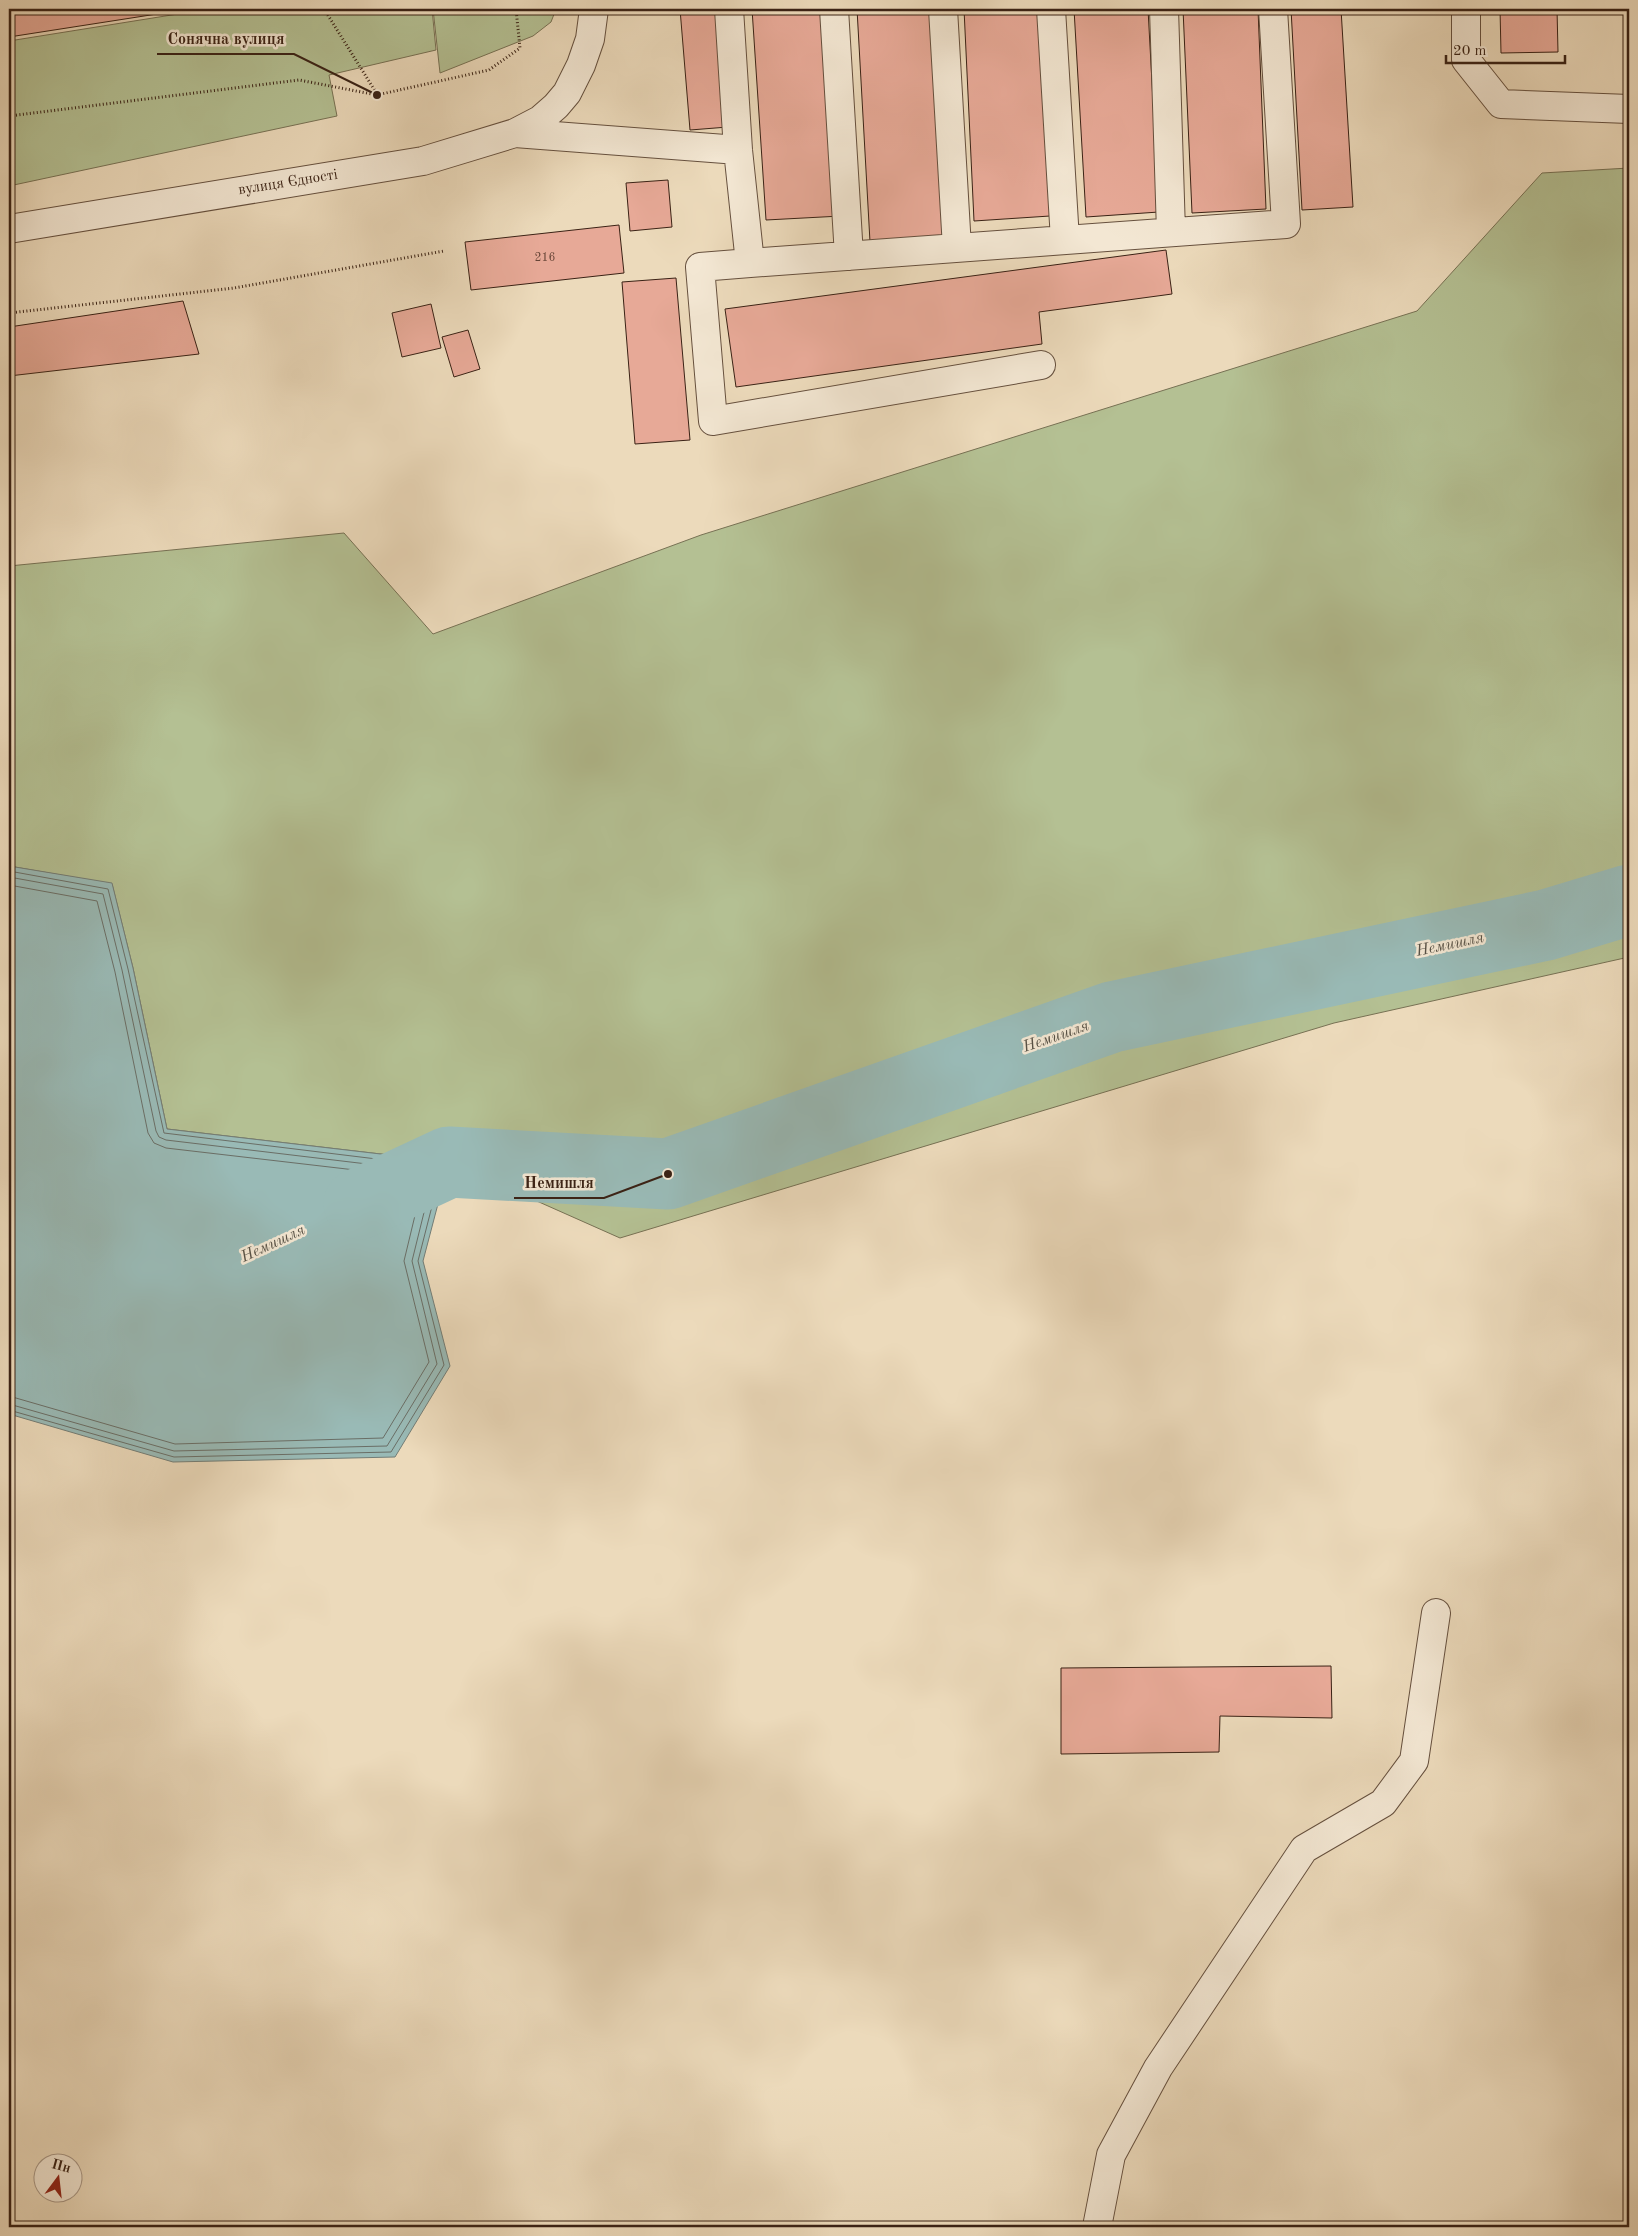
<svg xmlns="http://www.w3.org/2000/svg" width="1638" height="2236" font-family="'Old Standard TT',serif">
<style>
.green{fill:#b4c093;stroke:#777154}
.water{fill:#99bab6;stroke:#737d76}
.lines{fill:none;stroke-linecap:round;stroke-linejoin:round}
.shore{stroke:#6a6e66;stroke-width:1}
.river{stroke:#99bab6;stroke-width:71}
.building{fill:#e7a997;stroke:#3a2215}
.minor-casing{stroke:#66503e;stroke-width:30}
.path{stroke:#3a2215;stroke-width:3;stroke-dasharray:1 2.5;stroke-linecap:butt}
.minor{stroke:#f3e7d3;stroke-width:28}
.labels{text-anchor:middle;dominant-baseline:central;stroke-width:5;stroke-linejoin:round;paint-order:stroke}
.number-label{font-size:12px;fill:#654436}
.street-label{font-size:15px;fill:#3a2215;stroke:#f3e7d3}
.water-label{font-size:16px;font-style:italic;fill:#565045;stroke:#f3e7d3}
.leader{fill:none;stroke:#3a2215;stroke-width:2}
.callout-dot{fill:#3a2215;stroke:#f3e7d3;stroke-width:2}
.callout-label{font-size:16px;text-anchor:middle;font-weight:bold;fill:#3a2215;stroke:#f3e7d3;stroke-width:5;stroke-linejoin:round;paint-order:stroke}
</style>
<rect width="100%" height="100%" fill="#ecdabb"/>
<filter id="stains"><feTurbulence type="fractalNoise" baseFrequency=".004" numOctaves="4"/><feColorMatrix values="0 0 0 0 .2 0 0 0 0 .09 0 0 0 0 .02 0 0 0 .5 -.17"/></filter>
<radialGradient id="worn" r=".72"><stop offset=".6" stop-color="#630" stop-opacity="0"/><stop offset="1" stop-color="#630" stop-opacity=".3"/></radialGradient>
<path class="green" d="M209 9H432L436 50 329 75 337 116 9 186V41Z
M433 9H556L551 22 533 36 440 73Z
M1629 168V957L1334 1023 620 1238 449 1162 167 1129 133 968 112 884 9 866V566L344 533 433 634 701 535 1417 311 1542 173Z"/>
<path class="water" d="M9 866 112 883 133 968 167 1129 449 1162 423 1261 450 1366 395 1457 173 1462 9 1414Z"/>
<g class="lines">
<path class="shore" d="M9 871 108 889 128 969 164 1133 442 1167 418 1261 444 1365 391 1452 174 1457 9 1410
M9 877 103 894 122 970 156 1131 159 1137 166 1140 434 1172 412 1261 437 1364 387 1446 174 1451 9 1404
M9 885 97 901 115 972 148 1133 154 1143 166 1148 424 1178 404 1261 429 1362 383 1438 175 1444 9 1396"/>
<path class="river" d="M359 1204 449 1162 668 1174 1112 1017 1546 925 1629 900"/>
</g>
<path class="building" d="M9 9H189L9 37Z
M680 9H720L728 127 690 130Z
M752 9H826L841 216 766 220Z
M857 9H931L946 236 870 242Z
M964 9H1041L1050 216 974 221Z
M1074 9H1148L1159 212 1086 217Z
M1183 9H1258L1266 209 1192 213Z
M1291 9H1341L1353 207 1302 210Z
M1500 9H1557L1558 52 1501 53Z
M668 180 672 227 630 231 626 183Z
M619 225 624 273 471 290 465 242Z
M1166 250 1172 294 1039 312 1042 344 736 387 725 309Z
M676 278 690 440 635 444 622 282Z
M183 301 199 354 9 376V327Z
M431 304 441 348 402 357 392 313Z
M468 330 480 369 454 377 442 337Z
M1331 1666 1332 1718 1220 1716 1219 1752 1061 1754V1668Z"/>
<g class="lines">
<defs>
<path id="minor" d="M729 9 738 150 750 263 1286 224 1273 9
M834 9 849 256
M943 9 957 248
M1051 9 1065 240
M1164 9 1171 232
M1466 9V60L1501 104 1629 109
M515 133 738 150
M9 229 423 161 515 133 540 120 556 106 567 93 581 65 590 39 594 9
M750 263 700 267 713 421 1041 365
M1097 2227 1111 2155 1158 2068 1304 1849 1383 1803 1414 1761 1436 1613"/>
</defs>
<use href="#minor" class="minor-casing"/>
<path class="path" d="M324 9 377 94
M9 116 299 80 377 95 489 70 520 48 516 9
M9 313 234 288 444 251"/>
<use href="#minor" class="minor"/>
</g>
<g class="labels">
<g class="number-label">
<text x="545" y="258">216</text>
</g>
<g class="street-label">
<text transform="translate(288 183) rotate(-9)">вулиця Єдності</text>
</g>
<g class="water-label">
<text transform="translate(1450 945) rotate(-12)">Немишля</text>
<text transform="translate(1056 1037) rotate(-19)">Немишля</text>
<text transform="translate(273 1244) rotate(-25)">Немишля</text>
</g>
</g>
<path class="leader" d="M377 95L294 54H157M668 1174L604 1198H514"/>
<g class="callout-dot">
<circle cx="377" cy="95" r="5"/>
<circle cx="668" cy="1174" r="5"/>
</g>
<g class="callout-label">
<text x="226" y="44">Сонячна вулиця</text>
<text x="559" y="1188">Немишля</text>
</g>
<rect width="1638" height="2236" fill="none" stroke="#ecdabb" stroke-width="30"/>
<rect x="10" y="10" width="1618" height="2216" fill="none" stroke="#3a2215" stroke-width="2.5"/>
<rect x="15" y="15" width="1608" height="2206" fill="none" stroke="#3a2215"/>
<g transform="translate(58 2178) rotate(15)"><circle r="24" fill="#f3e7d3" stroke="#a99887"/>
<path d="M0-4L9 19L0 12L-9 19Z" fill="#8f2418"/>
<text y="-8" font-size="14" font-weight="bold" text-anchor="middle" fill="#3a2215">Пн</text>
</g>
<path d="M1446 55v8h119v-8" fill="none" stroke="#3a2215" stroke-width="2.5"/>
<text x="1453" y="55" font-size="15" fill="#3a2215" stroke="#f3e7d3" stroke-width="4" paint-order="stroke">20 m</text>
<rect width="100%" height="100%" filter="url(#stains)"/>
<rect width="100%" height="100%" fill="url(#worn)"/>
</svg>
